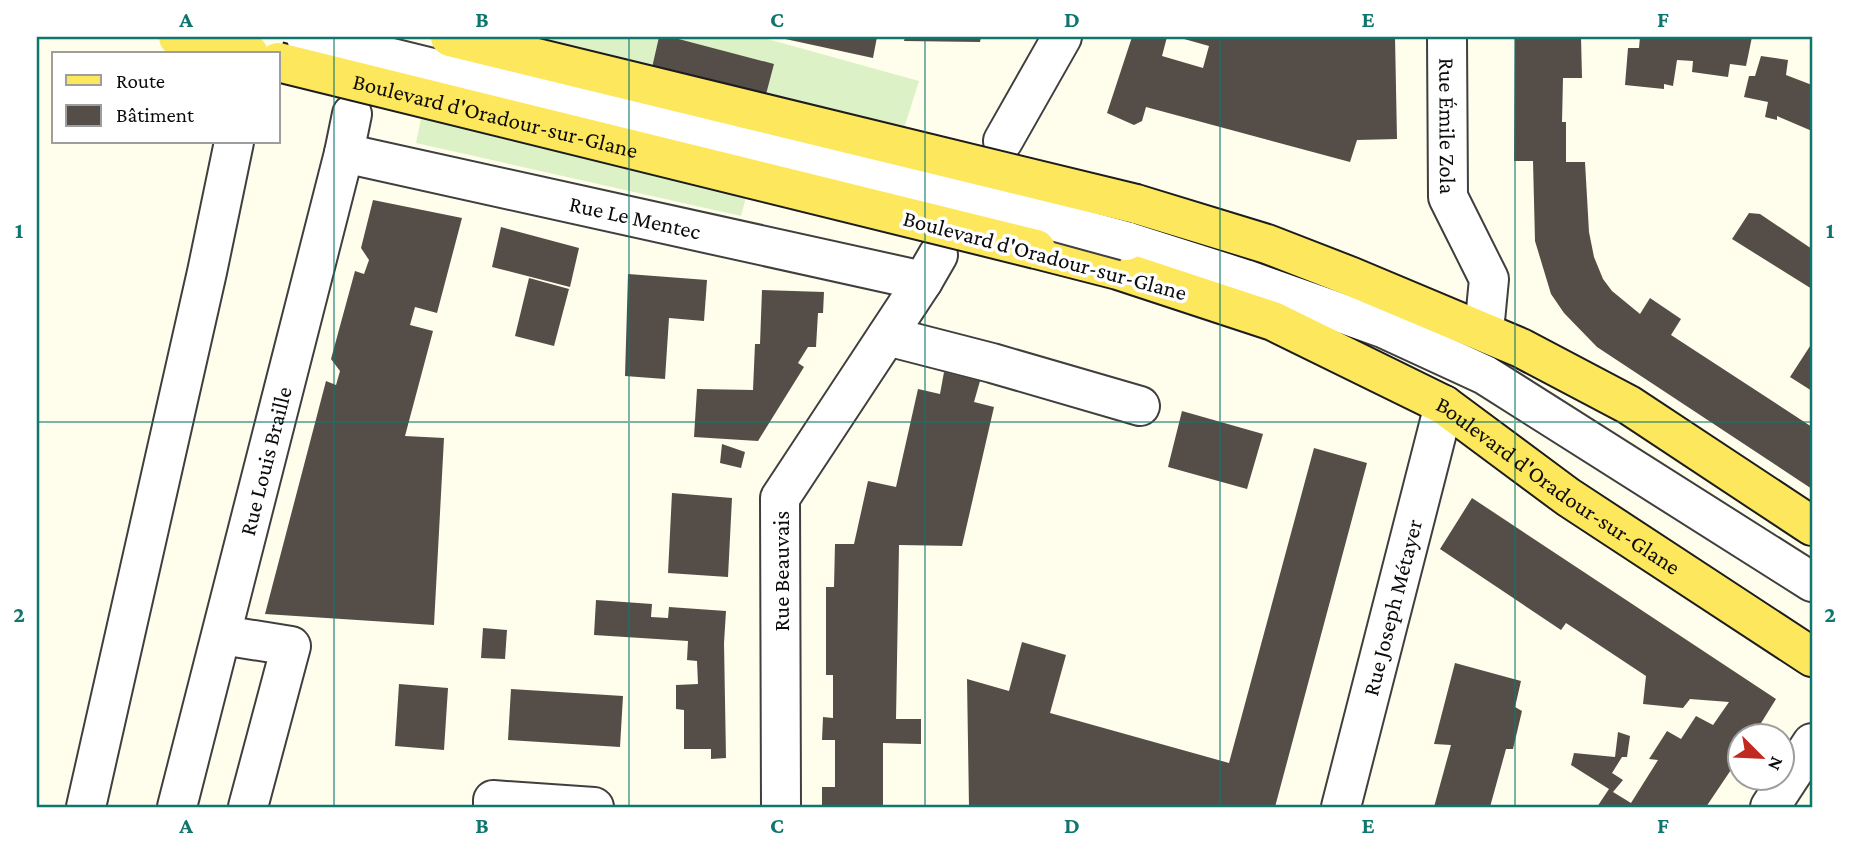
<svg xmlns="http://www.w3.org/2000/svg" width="1849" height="844" font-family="'Crimson Pro',serif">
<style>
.pitch{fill:#ddf1c6}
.building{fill:#554e48}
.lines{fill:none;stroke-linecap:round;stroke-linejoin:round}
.minor-casing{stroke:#3f3f3f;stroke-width:42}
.major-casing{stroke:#1d1d1d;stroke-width:42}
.minor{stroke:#fff;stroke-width:38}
.major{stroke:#fde75d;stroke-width:38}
.minor-bridge-casing{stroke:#3f3f3f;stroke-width:42;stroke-linecap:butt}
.major-bridge-casing{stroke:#1d1d1d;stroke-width:42;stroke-linecap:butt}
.minor-bridge{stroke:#fff;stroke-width:38}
.major-bridge{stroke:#fde75d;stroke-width:38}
.grid{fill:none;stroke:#0f766e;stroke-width:2;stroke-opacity:0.55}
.labels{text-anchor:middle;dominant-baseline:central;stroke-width:7;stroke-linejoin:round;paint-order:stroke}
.street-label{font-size:23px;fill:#0c0c0c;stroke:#fff}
.neatline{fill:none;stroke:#0f766e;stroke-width:2.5}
.grid-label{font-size:23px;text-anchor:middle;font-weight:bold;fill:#0f766e}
</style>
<rect width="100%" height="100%" fill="#fffdeb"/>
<path class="pitch" d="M438 37H760L919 81 873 226 746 197 741 216 416 143Z"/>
<path class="building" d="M659 37H671L774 64 764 102 651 72Z
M776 37H877L873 58Z
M905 37H981L980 42 904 41Z
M1132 37H1167L1162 56 1203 68 1209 46 1177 37H1395L1397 139 1357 140 1350 162 1146 107 1142 121 1134 125 1107 113Z
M1515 37H1581L1582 78H1563L1562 122H1566V162H1585L1589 232 1594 257 1603 279 1612 291 1640 314 1650 298 1681 319 1671 335 1812 427V489L1597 347 1564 313 1551 294 1535 241 1533 161H1514Z
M1640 37H1752L1746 66 1730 64 1728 77 1692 72 1693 61 1677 60 1673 86 1664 84V89L1625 85 1628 48H1639Z
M1761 56 1788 60 1786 75 1812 85V131L1777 116V120L1765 117 1768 102 1744 97 1749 76H1755Z
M373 200 462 218 437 313 415 307 410 325 433 331 405 436 444 438 434 625 265 614 326 381 336 385 340 371 331 359 355 271 364 274 369 260 361 248Z
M1749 213 1760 214 1812 249V289L1732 239Z
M501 227 579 248 570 287 492 267Z
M628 274 707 280 704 321 669 318 665 379 625 376Z
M529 278 569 289 554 346 515 336Z
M762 290 824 292 823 313H818L816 347H808L798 363 804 367 758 441 694 437 697 389 753 390 755 344H760Z
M1812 343V391L1790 377Z
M944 372 980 381 974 402 994 407 962 546 899 545 896 719H921V744L883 743V807H822V787H835V740H822L823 717 833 718V675H826V587H834L835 544H854L868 481 896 487 918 389 940 394Z
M1182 411 1263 434 1247 489 1168 467Z
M722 444 745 452 741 468 720 463Z
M1314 448 1367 463 1275 807H969L967 679 1009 691 1022 642 1066 655 1050 713 1229 763Z
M672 493 732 498 728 577 668 573Z
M1472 498 1776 699 1753 736H1741V755L1706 807H1597L1609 789 1571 765 1574 753 1615 757 1618 732 1630 736 1627 757H1622L1612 773 1623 780 1613 792 1631 803 1658 760 1649 759 1667 731 1681 739 1696 716 1713 725 1729 702 1690 699 1683 708 1643 704 1646 676 1566 623 1561 630 1440 549Z
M596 600 652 604 651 617 668 618 669 607 726 611 724 643 726 758 711 759V749H684V710L676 709V685L698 684 697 661 687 660 688 641 594 635Z
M483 628 507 630 505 659 481 658Z
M1455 663 1521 681 1515 707 1522 711 1513 749H1506L1490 807H1434L1451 745 1434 744Z
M399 684 448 688 444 750 395 746Z
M511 689 623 696 620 747 508 740Z"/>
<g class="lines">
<defs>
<g id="minor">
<path id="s1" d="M1447 37 1448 197 1489 279 1484 331"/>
<path d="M1003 141 1062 37"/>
<path id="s2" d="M344 153 923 281"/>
<path d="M1126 241 1245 279 1383 328 1485 375 1812 582"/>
<path d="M887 336 992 363 1140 406"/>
<path d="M222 635 291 646 248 807"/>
<path d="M86 807 207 272 234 142"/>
<path id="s3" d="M177 807 344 153 352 114"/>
<path d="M493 807V800L594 807"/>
<path d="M781 807 780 498 923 281 938 255"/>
<path id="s4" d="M1341 807 1444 405"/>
<path d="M1770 807 1812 743"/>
</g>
<g id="major">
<path d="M1136 204 1267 244 1352 277 1521 348 1629 405 1812 526"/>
<path id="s5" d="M1036 249 1118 270 1273 321 1444 405 1568 497 1812 657"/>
</g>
</defs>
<use href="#minor" class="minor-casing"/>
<use href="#major" class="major-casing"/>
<use href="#minor" class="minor"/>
<use href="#major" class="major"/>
<defs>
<path id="minor-bridge" d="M306 37 1027 214 1126 241"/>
<g id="major-bridge">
<path d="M178 37 249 54"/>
<path d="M450 37 1136 204"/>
<path id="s6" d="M278 62 1036 249"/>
</g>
</defs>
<use href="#minor-bridge" class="minor-bridge-casing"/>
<use href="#major-bridge" class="major-bridge-casing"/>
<use href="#minor-bridge" class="minor-bridge"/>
<use href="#major-bridge" class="major-bridge"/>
</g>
<path class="grid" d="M334 37V807M629 37V807M925 37V807M1220 37V807M1515 37V807M37 422H1812"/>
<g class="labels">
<g class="street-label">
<text stroke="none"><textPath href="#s6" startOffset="224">Boulevard d'Oradour-sur-Glane</textPath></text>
<text stroke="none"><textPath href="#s1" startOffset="89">Rue Émile Zola</textPath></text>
<text stroke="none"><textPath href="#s2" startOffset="298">Rue Le Mentec</textPath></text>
<text transform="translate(1045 255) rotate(15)">Boulevard d'Oradour-sur-Glane</text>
<text stroke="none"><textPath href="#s3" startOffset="357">Rue Louis Braille</textPath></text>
<text stroke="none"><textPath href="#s5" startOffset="578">Boulevard d'Oradour-sur-Glane</textPath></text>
<text transform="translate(781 571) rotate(-90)">Rue Beauvais</text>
<text stroke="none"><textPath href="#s4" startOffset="206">Rue Joseph Métayer</textPath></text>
</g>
</g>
<rect width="1849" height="844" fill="none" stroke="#ffffff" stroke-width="77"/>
<rect x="52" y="52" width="228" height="91" fill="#ffffff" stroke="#9e9e9e" stroke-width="2"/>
<rect x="66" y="75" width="35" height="10" fill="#fde75d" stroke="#9e9e9e" stroke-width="2"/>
<text x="116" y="88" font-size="21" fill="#0c0c0c">Route</text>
<rect x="66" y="105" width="35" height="21" fill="#554e48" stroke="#9e9e9e" stroke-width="2"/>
<text x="116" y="122" font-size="21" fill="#0c0c0c">Bâtiment</text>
<g transform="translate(1761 757) rotate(114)"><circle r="33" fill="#ffffff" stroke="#9e9e9e" stroke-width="2"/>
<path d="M0-5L12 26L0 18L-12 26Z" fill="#c02a20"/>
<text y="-10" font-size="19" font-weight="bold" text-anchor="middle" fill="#0c0c0c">N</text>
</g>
<rect x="38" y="38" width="1773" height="768" class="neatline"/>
<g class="grid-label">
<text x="186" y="27">A</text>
<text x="482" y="27">B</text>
<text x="777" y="27">C</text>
<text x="1072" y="27">D</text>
<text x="1368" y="27">E</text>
<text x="1663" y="27">F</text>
<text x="19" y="238">1</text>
<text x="1830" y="238">1</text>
<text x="19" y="622">2</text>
<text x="1830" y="622">2</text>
<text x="186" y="833">A</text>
<text x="482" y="833">B</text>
<text x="777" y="833">C</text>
<text x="1072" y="833">D</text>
<text x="1368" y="833">E</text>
<text x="1663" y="833">F</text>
</g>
</svg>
